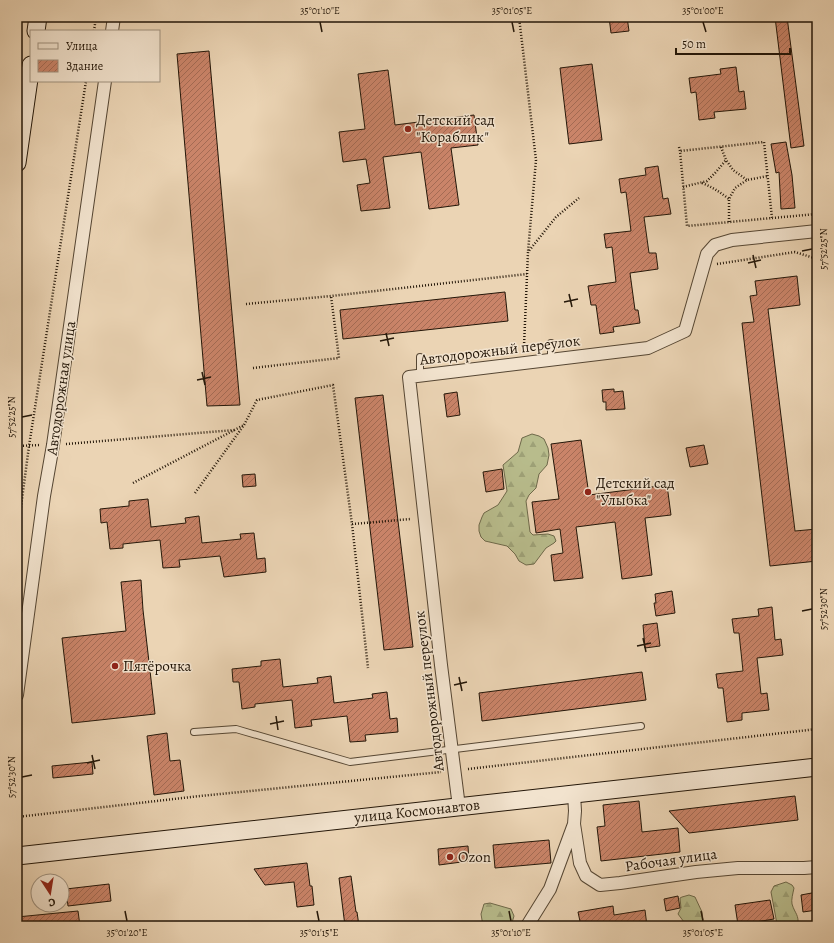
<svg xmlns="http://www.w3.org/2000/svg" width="834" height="943" font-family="Alegreya,serif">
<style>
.forest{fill:url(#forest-firs);stroke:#6e694a}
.building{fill:url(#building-hatch);stroke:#231608}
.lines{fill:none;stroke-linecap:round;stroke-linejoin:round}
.service-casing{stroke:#554633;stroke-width:8}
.minor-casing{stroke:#554633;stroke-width:14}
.secondary-casing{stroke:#231608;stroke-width:19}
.path{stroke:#231608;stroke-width:2.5;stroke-dasharray:1 2;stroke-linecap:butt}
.service{stroke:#f2e3ce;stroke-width:6}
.minor{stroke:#f2e3ce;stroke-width:12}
.secondary{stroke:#f2e3ce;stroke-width:17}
.ticks{fill:none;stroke:#231608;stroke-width:1.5}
.poi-dot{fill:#8f2418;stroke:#f2e3ce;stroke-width:1.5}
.labels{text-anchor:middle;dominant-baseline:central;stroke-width:3;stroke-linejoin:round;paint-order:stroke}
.poi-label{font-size:15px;fill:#231608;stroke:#f2e3ce;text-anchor:start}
.street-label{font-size:15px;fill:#231608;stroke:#f2e3ce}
.neatline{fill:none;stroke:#231608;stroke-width:1.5}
.ticks-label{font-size:10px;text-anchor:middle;fill:#231608}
</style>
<defs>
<pattern id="forest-firs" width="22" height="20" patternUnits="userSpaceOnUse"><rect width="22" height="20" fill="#b8bc8c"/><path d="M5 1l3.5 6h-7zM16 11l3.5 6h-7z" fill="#9ea177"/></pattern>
<pattern id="building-hatch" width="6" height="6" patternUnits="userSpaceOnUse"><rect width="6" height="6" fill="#ca8469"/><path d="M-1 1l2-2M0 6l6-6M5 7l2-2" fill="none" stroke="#a46b54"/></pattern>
</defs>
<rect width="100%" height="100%" fill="#ebd4b4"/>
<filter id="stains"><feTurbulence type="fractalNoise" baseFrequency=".005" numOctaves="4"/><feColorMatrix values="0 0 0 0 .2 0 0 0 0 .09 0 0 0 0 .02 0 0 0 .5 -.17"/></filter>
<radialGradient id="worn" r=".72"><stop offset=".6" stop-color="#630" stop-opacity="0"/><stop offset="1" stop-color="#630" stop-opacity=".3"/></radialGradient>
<path class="forest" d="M532 434 539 436 544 439 548 448 549 455 547 465 539 474 536 488 529 495 526 501 530 532 533 535 548 534 554 536 556 541 554 543 546 548 534 564 526 565 519 561 515 554 507 546 485 541 481 537 479 531V525L482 517 484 513 498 505 507 491 503 465 518 452 522 438Z
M786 882 792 885 794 888C793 893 791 900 792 904 795 914 799 914 798 926H779L777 924 771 892 774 886Z
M689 895 695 897 702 912 703 920 699 926H687L678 914 681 908 680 898 682 897Z
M490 903 511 909 514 916 511 926H483L481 914 484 904Z"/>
<path class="building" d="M609 17H627L629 31 611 33Z
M775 17H787L804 146 791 148Z
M209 51 240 405 207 406 177 54Z
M592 64 602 140 569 144 560 68Z
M736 67 739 92 744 91 746 109 714 112 715 118 699 120 696 92 691 93 689 78 721 74 720 69Z
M388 70 395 125 474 115 478 145 451 148 459 205 429 209 421 152 383 157 390 208 361 211 357 185 370 183 366 159 343 162 339 132 365 129 358 74Z
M786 142 792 175 795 208 781 209 779 172 776 173 771 144Z
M658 166 663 199 668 198 671 214 644 217 649 253H656L658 269 630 273 635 310H638L640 323 613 327 614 332 600 334 596 305H591L588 286 616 282 612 247 606 248 604 234 631 231 626 192 621 193 619 179 646 175 645 168Z
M797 276 800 305 768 309 795 531 817 529V561L770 566 742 323 754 322 750 296 757 295 755 281Z
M505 292 508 321 343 339 340 310Z
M614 389V392L623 391 625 409 606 410V402H603L602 390Z
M457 392 460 415 447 417 444 394Z
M383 395 413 647 384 650 355 398Z
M581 440 589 495 667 485 671 515 645 518 652 575 622 579 615 522 576 527 583 578 554 581 551 555 563 553 560 529 536 533 532 502 559 499 551 444Z
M704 445 708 464 690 467 686 448Z
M502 469 504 489 486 492 483 472Z
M255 474 256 486 243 487 242 475Z
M148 499 151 527 186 523 185 518 199 516 202 543 241 539 240 534 254 533 257 559 265 558 266 572 224 577 220 556 179 560 180 567 163 568 160 540 123 544V548L110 549 107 522 101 523 100 509 129 506V501Z
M141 580 143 610 155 714 72 723 62 638 126 631 121 582Z
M672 591 675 613 656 616 654 603H656L655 594Z
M772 607 775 640 781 639 783 655 757 658 761 694 767 693 769 710 742 713V720L727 722 723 688H718L716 674 743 671 739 633H734L732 619 759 616 758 609Z
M657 623 660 646 645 648 643 625Z
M280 659 283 687 318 683 317 678 331 676 334 703 373 698 372 694 387 692 390 719 397 718 398 732 365 735 366 741 350 742 347 716 311 720 312 726 295 728 292 700 255 704V707L242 709 239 682H233L232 669 261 666V661Z
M642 672 646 700 482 721 479 693Z
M167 733 170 761 180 760 184 791 154 795 147 736Z
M92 762 93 774 53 778 52 766Z
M795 796 798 820 689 833 669 811Z
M639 801 642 832 678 828 680 852 601 861 597 827 605 826 603 805Z
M549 840 551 863 495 868 493 845Z
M468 846 469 861 439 865 438 849Z
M307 863 310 886H312L314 905 297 907 294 882 265 885 254 869Z
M351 876 356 912H357L359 926H345L339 878Z
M109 884 111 901 68 906 66 889Z
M817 892V910L803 912 801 895Z
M678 896 680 908 666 911 664 899Z
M770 900 774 919 738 925 735 905Z
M613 906 614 915 645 910 647 926H581L578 912Z
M78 911 80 926H17V917Z"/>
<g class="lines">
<defs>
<path id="service" d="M551 343V360
M420 357V376
M194 732 236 729 350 762 641 726"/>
<path id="minor" d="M112 31 114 17
M17 695 44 496 53 445 105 81
M459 807 441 665 409 377 648 348 685 331 707 254 715 245 732 240 817 231
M574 824 580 863 586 876 600 885 620 883 696 872 738 868H804L817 867
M527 926 550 889 574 824 575 811 574 794"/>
<path id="secondary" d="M36 31 38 17
M17 163 31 65
M17 856 817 767"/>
</defs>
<use href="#service" class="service-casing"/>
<use href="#minor" class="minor-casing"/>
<use href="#secondary" class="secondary-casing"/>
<path class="path" d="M519 17 536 160 528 252
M94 31 96 17
M679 147 680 151 687 226 772 218 764 142 680 151
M721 147 726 160 733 170 747 180
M702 183C712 187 720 192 729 199
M683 187 707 181 716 172 726 160
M772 218 817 214
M729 222V199L735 188 747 180 768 176
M717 264 795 252 817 259
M246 304 331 296 527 274
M524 346 528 252 556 217 579 198
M253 368 339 358 331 296
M66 444 235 430
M17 446 41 445
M133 483 244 425
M195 493 244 425 257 400 333 385 352 524 368 668
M352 524 411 519
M17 537 29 446 86 81
M468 769 817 729
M17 817 200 796 441 772"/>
<use href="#service" class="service"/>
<use href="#minor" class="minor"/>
<use href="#secondary" class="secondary"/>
</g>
<path class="ticks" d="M320 22 322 32M512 22 514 32M703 22 706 32M802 251 812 249M753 255 756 268M748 263 761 260M569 294 572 307M564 302 578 299M386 333 389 346M380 341 394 338M202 372 205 385M197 380 211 377M22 417 32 415M802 611 812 609M643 638 646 652M637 646 651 643M459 677 462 691M454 685 467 682M276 716 278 730M270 724 284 721M92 755 95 769M87 763 100 760M22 777 32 775M125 911 127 921M317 911 319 921M509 911 511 921M701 911 703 921"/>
<g class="poi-dot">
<circle cx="408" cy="129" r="4"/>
<circle cx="588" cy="492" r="4"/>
<circle cx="115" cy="666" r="4"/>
<circle cx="450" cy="857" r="4"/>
</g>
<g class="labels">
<g class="poi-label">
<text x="416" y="120">Детский сад<tspan x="416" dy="17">"Кораблик"</tspan></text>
<text x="596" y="483">Детский сад<tspan x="596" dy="17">"Улыбка"</tspan></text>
<text x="123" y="666">Пятёрочка</text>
<text x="458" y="857">Ozon</text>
</g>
<g class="street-label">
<text transform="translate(500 350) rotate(-7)">Автодорожный переулок</text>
<text transform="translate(61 388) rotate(-82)">Автодорожная улица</text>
<text transform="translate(429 691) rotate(-97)">Автодорожный переулок</text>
<text transform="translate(417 811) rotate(-6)">улица Космонавтов</text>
<text transform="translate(671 860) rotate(-8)">Рабочая улица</text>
</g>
</g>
<rect width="834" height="943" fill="none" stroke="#ebd4b4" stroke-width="44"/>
<rect x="30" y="30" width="130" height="52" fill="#f2e3ce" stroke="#9f917f"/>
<rect x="38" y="43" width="20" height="6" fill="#f2e3ce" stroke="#9f917f"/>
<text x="66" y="50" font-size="12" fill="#231608">Улица</text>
<rect x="38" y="60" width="20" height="12" fill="url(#building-hatch)" stroke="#9f917f"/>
<text x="66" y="70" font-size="12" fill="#231608">Здание</text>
<g transform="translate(50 893) rotate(168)"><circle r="19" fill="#f2e3ce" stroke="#9f917f"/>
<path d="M0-3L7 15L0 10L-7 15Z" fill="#8f2418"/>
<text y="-6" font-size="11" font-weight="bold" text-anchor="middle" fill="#231608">С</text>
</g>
<path d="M676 48v6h114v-6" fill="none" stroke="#231608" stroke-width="2"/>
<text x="682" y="48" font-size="12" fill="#231608" stroke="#f2e3ce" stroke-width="3" paint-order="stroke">50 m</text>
<rect x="22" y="22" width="790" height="899" class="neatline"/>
<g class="ticks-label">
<text x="320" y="14">35°01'10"E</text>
<text x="512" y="14">35°01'05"E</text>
<text x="703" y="14">35°01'00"E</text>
<text transform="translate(823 249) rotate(-90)" y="4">57°52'25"N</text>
<text transform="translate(11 417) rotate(-90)" y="4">57°52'25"N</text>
<text transform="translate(823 609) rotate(-90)" y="4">57°52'30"N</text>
<text transform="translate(11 777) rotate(-90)" y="4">57°52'30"N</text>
<text x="127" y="936">35°01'20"E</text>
<text x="319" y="936">35°01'15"E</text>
<text x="511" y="936">35°01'10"E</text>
<text x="703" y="936">35°01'05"E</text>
</g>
<rect width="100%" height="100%" filter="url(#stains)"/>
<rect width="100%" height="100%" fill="url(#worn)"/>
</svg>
